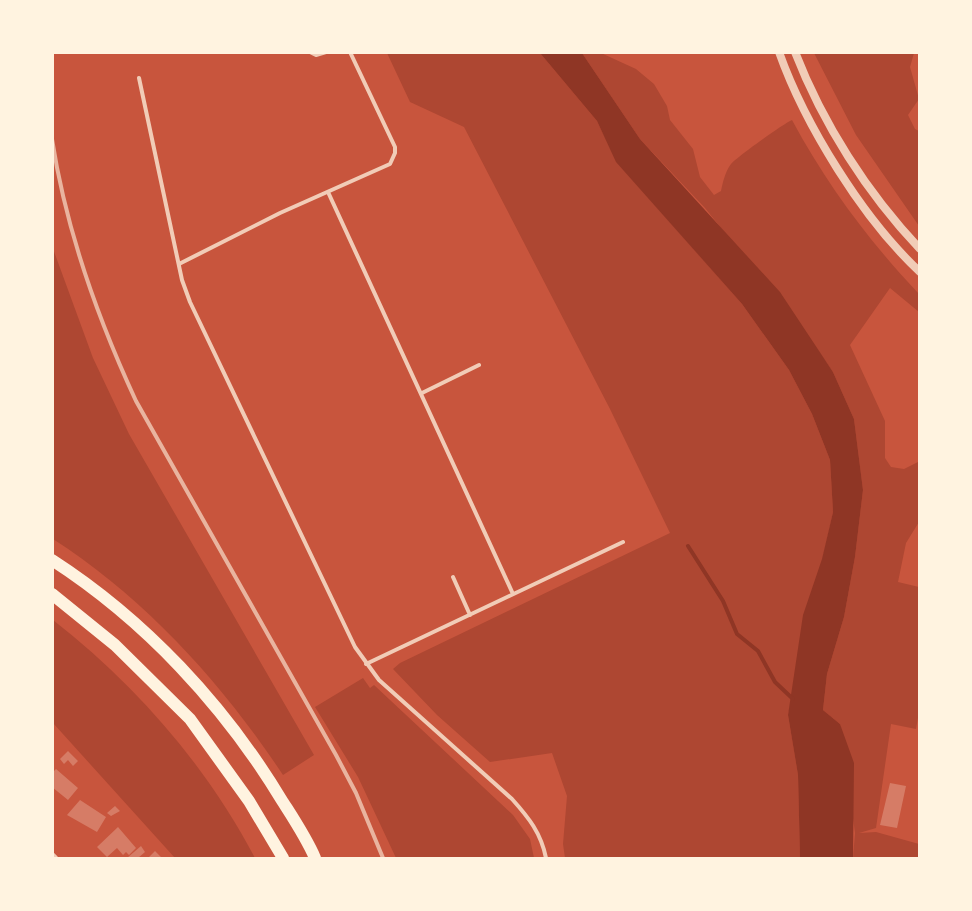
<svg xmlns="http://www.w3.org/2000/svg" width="972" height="911" font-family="Commissioner,sans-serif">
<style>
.green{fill:#ae4732}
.water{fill:#8f3625}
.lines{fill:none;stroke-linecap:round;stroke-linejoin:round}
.stream{stroke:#8f3625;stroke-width:4}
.building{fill:#d67c66}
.service{stroke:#f1ccb7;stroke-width:4}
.minor{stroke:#f1ccb7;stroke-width:6}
.tertiary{stroke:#f1ccb7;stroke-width:8}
.motorway{stroke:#fff3e0;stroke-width:12}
.rail{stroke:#e9b49f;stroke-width:4}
</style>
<rect width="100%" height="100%" fill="#c8553d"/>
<path class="green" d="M387 53H540L597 121 617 162 742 304 789 370 812 414 830 460 833 512 788 715 798 775 800 858H565L563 844 567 796 552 753 490 762 437 715 393 669 400 663 670 533 610 409 464 127 410 102Z
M582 53H601L636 69 654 84 667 106 670 120 693 149 700 177 714 195 721 191C723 182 725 172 731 164 737 157 783 124 792 120 827 185 869 241 919 294V312L890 288 850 345 885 421V458L891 467 904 469 920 461 919 522 906 543 898 582 919 587V712L916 729 891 724 876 828 859 833 876 832 919 844V858H853L855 833 840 724 823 710 827 674 844 617 855 557 863 490 854 419 833 372 808 336 705 208 640 139Z
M814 53H914L910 67 919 99 908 115 915 129 919 131V226L856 135Z
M52 246 93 358 129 434 314 755 283 775C222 683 146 599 53 539Z
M53 620C136 685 206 765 255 858H175L53 723Z
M363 678 370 688 374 685 513 815 530 839 534 858H396L358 777 315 707Z"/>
<path class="water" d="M540 53H582L640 139 780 292 833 372 854 419 863 490 855 557 844 617 827 674 823 710 840 724 854 763 853 858H800L798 775 788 715 803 615 822 559 833 512 830 460 812 414 789 370 742 304 616 162 597 121Z"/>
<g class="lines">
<path class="stream" d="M688 546 723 601 737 634 758 651 775 682 793 699"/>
</g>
<path class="building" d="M68 751 78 761 73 766 68 760 64 764 60 759Z
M56 769 78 788 68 800 52 787V773Z
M890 783 906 786 897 828 880 825Z
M80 800 106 817 97 832 67 815Z
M115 806 120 811 111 816 107 813Z
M118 827 136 848 129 855 126 852 123 855 117 848 107 857 97 847Z
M141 846 145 852 138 858H127Z
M155 851 161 857 148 858Z"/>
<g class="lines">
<path class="service" d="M310 52 316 55 326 52
M139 78 182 280 190 302 355 647 379 680 512 799C529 818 541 833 546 858
M328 192 513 594
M179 264 280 213 390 164 395 153V147L350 52
M422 393 479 365
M453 577 470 615
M366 664 623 542"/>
<path class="minor" d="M52 855 55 858"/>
<path class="tertiary" d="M779 52C805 125 863 219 920 272
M795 52C823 124 867 193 920 249"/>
<path class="motorway" d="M52 560C145 620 224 705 281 799 293 818 306 837 315 858
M52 594 115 645 190 719 249 801 283 858"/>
<path class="rail" d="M52 139C66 230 97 317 136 401L336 755 356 793 383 858"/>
</g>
<rect width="972" height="911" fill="none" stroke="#fff3e0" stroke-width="108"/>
</svg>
